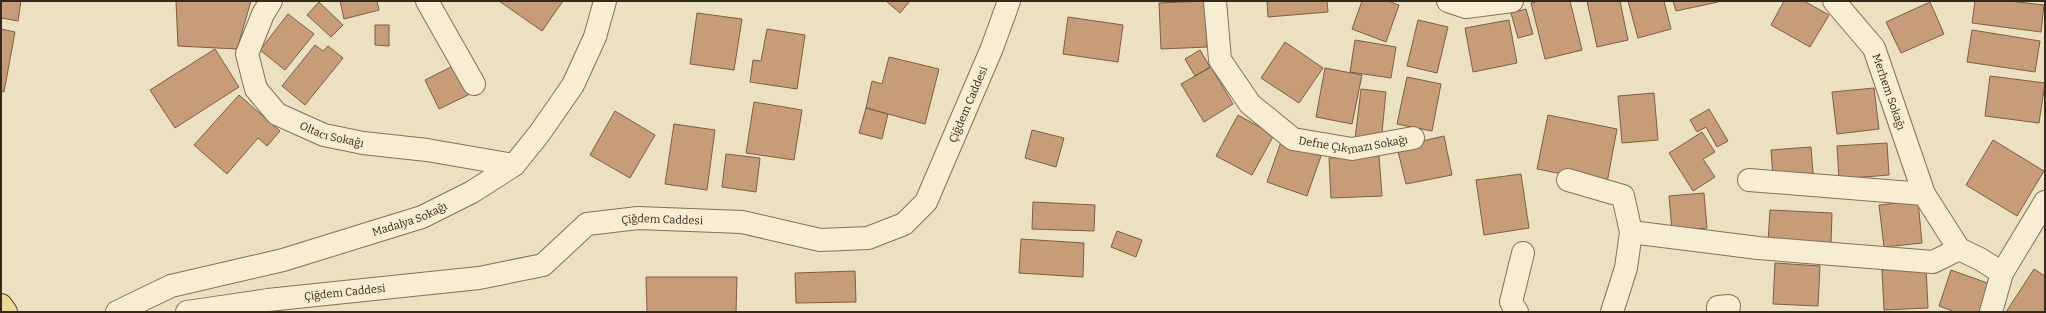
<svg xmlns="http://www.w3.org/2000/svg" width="2046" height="313" font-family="Bitter,serif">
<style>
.building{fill:#c79c78;stroke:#805d40}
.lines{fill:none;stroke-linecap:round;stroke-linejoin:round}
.minor-casing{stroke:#837159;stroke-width:24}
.major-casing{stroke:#503f2d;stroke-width:24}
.minor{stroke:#f6edd2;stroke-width:22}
.major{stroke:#edd799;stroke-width:22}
.labels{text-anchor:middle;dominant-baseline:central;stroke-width:4;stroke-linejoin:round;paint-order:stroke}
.street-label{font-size:11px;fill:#33291d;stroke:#f3eacf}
</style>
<rect width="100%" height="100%" fill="#ebe0c0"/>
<path class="building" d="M1 1H21L18 21 1 18Z
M176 1H251L237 49 178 46Z
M340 1H377L379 10 344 19Z
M499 1H563L542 31Z
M886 1H910L900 13Z
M1205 1 1207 47 1161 49 1159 3Z
M1267 1H1327L1328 12 1268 17Z
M1362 1H1388L1399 5 1386 42 1352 29Z
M1539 1H1570L1582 50 1545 59 1531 3Z
M1587 1H1620L1628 40 1597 47Z
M1628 1H1664L1671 29 1638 38Z
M1673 1H1718V2L1676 11Z
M1784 1H1804L1829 15 1810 47 1771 25Z
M1975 1H2009L2044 5 2041 32 1972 23Z
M319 2 343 25 331 37 307 15Z
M1930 2 1944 34 1901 53 1886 22Z
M1526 9 1533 34 1518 38 1511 13Z
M697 13 742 19 734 70 690 64Z
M288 14 314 34 285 70 260 50Z
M1068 17 1123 25 1118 62 1063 54Z
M1418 20 1448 27 1437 73 1407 66Z
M1509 20 1517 63 1473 72 1465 28Z
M375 25H389V46L375 45Z
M1 29 15 32 4 92 1 91Z
M767 29 805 35 797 89 750 82 753 60 761 61Z
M1972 30 2040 41 2035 72 1967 62Z
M1355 40 1396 47 1391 78 1350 72Z
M1285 42 1323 68 1299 103 1261 78Z
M315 45 323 51 328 46 343 58 305 105 282 86Z
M215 49 239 87 175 128 150 90Z
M1200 50 1210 67 1195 76 1185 59Z
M889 57 939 69 925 124 866 108 872 81 882 84Z
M457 64 470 94 439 109 425 80Z
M1211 67 1233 104 1204 122 1181 84Z
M1325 68 1362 75 1352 124 1316 117Z
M1990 76 2045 83 2039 123 1985 116Z
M1407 77 1441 84 1432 131 1397 124Z
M1874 88 1879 129 1837 134 1832 92Z
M1361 89 1386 92 1381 142 1355 139Z
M1654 93 1658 140 1622 143 1618 96Z
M239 95 280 131 267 146 258 138 227 174 194 145Z
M754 102 802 110 794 160 746 153Z
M866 108 888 114 882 139 859 133Z
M1709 109 1728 141 1717 147 1706 127 1697 132 1690 120Z
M615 111 655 135 630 178 590 155Z
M1238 115 1274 135 1252 175 1216 156Z
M1548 115 1617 129 1607 183 1537 169Z
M674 124 715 130 707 190 665 184Z
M1032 130 1064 138 1056 167 1025 158Z
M1702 132 1715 152 1703 159 1715 177 1693 191 1669 153Z
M1444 136 1452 175 1406 184 1397 147Z
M1993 140 2044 171 2017 216 1966 185Z
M1281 142 1321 156 1307 196 1267 182Z
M1887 143 1889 175 1839 179 1837 146Z
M1811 147 1813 173 1773 177 1771 150Z
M726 154 760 158 756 192 722 187Z
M1379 156 1382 196 1331 198 1329 158Z
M1521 174 1529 228 1484 235 1476 180Z
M1704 193 1707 228 1672 231 1669 196Z
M1918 201 1922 243 1884 247 1879 205Z
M1033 202 1095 205 1094 231 1032 229Z
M1770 210 1832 213 1831 244 1768 242Z
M1117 231 1142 240 1136 257 1111 247Z
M1021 239 1084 243 1083 277 1019 273Z
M1775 263 1820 266 1818 306 1773 304Z
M1926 268 1928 308 1884 310 1882 270Z
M2034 269 2045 276V312H2006Z
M1951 270 1990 284 1980 312H1955L1939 306Z
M855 271 856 302 796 303 795 273Z
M646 277H737L736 312H647Z"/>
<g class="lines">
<defs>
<g id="minor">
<path id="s1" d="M271 1 263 14 247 54 256 89 277 114 324 135 363 143 427 150 514 165"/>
<path d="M427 1 474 84"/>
<path id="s2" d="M1215 1 1220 60 1250 104 1293 139 1352 149 1413 138"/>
<path d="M1448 1 1466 7 1512 1"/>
<path id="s3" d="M1834 1 1874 48 1924 194 1959 249 1980 259 2002 273"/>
<path d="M1568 180 1623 196 1631 232 1626 268 1612 312"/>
<path d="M1749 180 1924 194"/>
<path d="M1631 232 1758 248 1933 262 1959 249"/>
<path id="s4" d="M117 312 171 286 283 260 422 217 472 192 514 165 539 134 573 85 595 37 605 1"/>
<path id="s5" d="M187 312 268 300 479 278 543 265 587 224 638 218 742 222 820 240 868 238 904 224 926 202 992 48 1009 1"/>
<path d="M1517 312 1511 302 1523 253"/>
<path d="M1718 312V307L1729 306"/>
<path d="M1991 312 2002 273 2045 202"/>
</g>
<path id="major" d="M1 305 6 312"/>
</defs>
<use href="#minor" class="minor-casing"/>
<use href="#major" class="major-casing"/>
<use href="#minor" class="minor"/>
<use href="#major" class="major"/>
</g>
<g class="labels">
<g class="street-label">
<text stroke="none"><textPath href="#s3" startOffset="108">Merhem Sokağı</textPath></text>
<text stroke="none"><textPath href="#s5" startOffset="879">Çiğdem Caddesi</textPath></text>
<text stroke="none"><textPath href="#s1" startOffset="186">Oltacı Sokağı</textPath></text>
<text stroke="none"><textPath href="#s2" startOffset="229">Defne Çıkmazı Sokağı</textPath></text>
<text stroke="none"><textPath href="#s4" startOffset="308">Madalya Sokağı</textPath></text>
<text stroke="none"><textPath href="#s5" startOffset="495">Çiğdem Caddesi</textPath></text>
<text stroke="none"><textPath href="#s5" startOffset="159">Çiğdem Caddesi</textPath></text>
</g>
</g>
<rect width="2046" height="313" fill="none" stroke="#33291d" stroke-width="4"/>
</svg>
